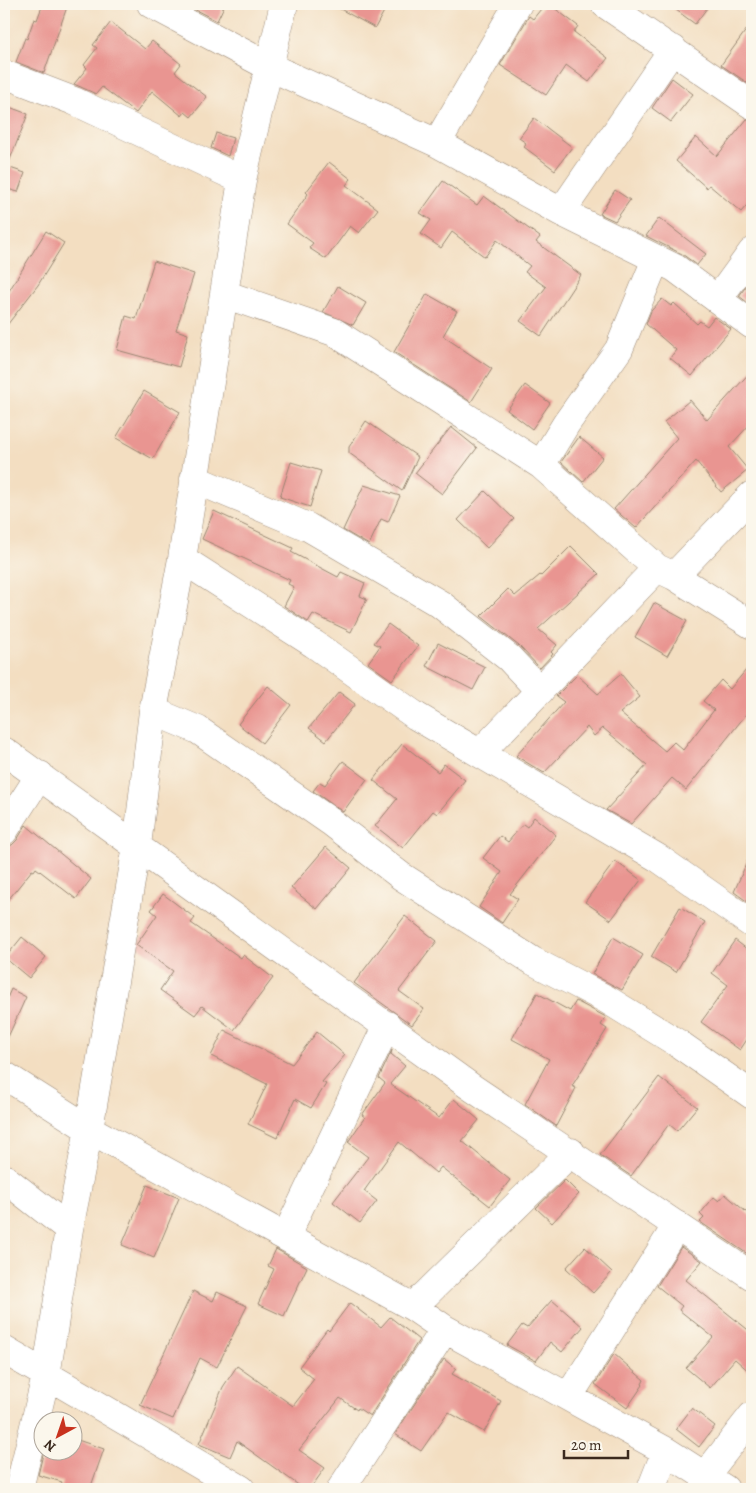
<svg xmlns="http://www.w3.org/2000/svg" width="756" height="1493" font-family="Alegreya,serif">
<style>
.building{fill:#e99591}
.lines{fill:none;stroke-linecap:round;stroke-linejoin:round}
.minor-casing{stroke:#978470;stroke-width:29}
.minor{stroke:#fff;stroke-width:28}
</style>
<rect width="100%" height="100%" fill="#fbf7ec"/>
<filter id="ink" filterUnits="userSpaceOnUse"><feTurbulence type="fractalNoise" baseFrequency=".02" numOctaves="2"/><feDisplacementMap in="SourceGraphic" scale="10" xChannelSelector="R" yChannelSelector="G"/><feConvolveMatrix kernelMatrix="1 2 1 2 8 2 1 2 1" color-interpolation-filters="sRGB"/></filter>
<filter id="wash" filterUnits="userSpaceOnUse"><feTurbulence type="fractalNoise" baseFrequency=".0096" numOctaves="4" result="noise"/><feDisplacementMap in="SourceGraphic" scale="20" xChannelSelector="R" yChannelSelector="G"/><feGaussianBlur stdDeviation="1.12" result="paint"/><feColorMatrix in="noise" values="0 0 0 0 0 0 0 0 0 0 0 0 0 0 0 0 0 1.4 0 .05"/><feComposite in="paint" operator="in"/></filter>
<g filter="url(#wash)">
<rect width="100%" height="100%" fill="#f3dec1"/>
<g id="blocks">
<path class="building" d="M43 4H68L44 73 16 62 25 38 27 39 34 19 37 20Z
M184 4H225L217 21Z
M331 4H388L375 28Z
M545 4H549L578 26 574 32 608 58 589 82 566 65 546 95 500 65 529 16 533 19Z
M668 4H710L695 24Z
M111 22 145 49 152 41 181 64 175 72 207 97 191 117 185 112 182 116 152 91 136 113 102 87 96 94 74 84 87 68 84 65 97 48 93 45Z
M752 22V86L721 65Z
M672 78 693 94 671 122 652 108Z
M4 105 28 114 7 167 25 173 18 192 4 188Z
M534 118 572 147 555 170 524 147 526 143 519 138Z
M747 119 752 120V199L741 212 709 185 707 188 676 161 696 137 717 156Z
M216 133 233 138 228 156 211 148Z
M329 162 351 179 346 185 378 209 359 233 350 226 326 259 309 248 313 243 287 224 308 194 306 192Z
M443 181 477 205 484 196 540 237 536 242 581 275 541 336 520 321 546 287 525 272 530 266 497 240 485 257 452 232 441 248 421 234 431 220 420 213Z
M615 190 630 200 615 221 600 214Z
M659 218 706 254 697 265 682 254 646 236Z
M46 231 64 243 38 285 4 329V299Z
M154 261 194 274 176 330 188 334 179 367 117 350 126 316 136 319Z
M752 278V306L739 296Z
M338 286 366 303 353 325 323 312Z
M427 294 457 311 443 336 492 369 471 402 394 352Z
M662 299 671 306 674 303 697 324 700 321 707 326 714 317 731 329 692 376 670 358 676 350 646 324 651 311Z
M752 370V422L729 447 748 470 721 492 696 461 636 528 614 509 677 438 664 422 690 400 707 420Z
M525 385 550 403 532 429 507 410Z
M144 391 180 412 153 459 116 438Z
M366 421 418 457 402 491 349 453V447Z
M451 427 477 448 442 494 415 473Z
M579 437 603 457 583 482 561 462Z
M291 462 321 471 310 507 280 497Z
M364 485 400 496 388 522 381 519 369 545 343 530Z
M485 491 514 519 487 548 458 520Z
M214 511 293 548 291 552 338 577 341 572 365 583 360 596 367 599 351 632 313 614 308 622 284 606 294 587 288 584 290 580 202 539Z
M571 546 599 574 538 629 557 645 551 652 553 654 540 668 519 646 481 616 508 589 515 596 540 575 541 576Z
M654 603 687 621 667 656 635 637Z
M388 624 418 646 392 680 368 663 380 646 374 643Z
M438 643 485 667 473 690 426 666Z
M752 663V707L686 790 672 778 631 824 606 810 647 765 603 728 594 736 587 727 544 773 516 756 564 702 556 696 577 675 598 694 621 674 640 697 620 713 665 751 674 742 683 750 714 710 703 701 721 680 730 689Z
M268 686 291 705 262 743 238 724Z
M339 692 355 704 326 741 309 728Z
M402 744 438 772 444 764 465 780 437 814 433 811 403 848 375 826 397 799 373 780Z
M343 761 367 779 343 812 313 791 320 782 325 785Z
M534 817 556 835 510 894 518 899 502 923 479 907 502 872 483 858 500 836 508 842 523 824 527 827Z
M26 825 91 879 76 899 36 868 34 871 32 870 4 905V847L12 845 17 840Z
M326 847 351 868 317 909 291 888Z
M752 850V905L734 892Z
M615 861 641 880 611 920 585 902Z
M163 894 195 918 191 923 241 958 243 955 273 978 234 1030 202 1006 195 1015 160 990 173 971 136 945 157 915 151 910Z
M680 907 705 922 676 972 651 957Z
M405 916 437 941 399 991 424 1009 412 1025 354 983Z
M22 937 46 957 29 978 5 958Z
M613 937 643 955 622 990 592 974Z
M735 940 752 953V1032L740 1050 701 1022 728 985 712 973Z
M11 989 26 997 4 1046V1005Z
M537 993 570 1011 576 1001 606 1017 601 1025 607 1029 572 1086 576 1088 556 1126 525 1104 549 1059 512 1039Z
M224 1030 292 1064 317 1032 345 1055 322 1082 326 1084 311 1108 295 1099 277 1138 248 1124 267 1084 211 1056Z
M392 1050 391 1054 405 1066 390 1084 439 1118 454 1099 479 1120 462 1141 510 1180 490 1206 441 1167 436 1173 399 1142 364 1191 377 1201 360 1223 333 1202 368 1157 348 1142 365 1117 362 1115 385 1083 379 1078Z
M659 1077 697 1107 677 1131 669 1124 631 1176 600 1155Z
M565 1180 579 1194 552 1223 536 1208Z
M147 1185 179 1198 154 1258 122 1245Z
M725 1194 752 1217V1257L700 1222 704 1218 700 1214 714 1197 719 1201Z
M585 1247 612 1272 593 1293 566 1268Z
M681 1247 702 1261 686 1280 752 1333V1374L735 1359 710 1388 686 1368 713 1337 679 1310 682 1306 657 1286Z
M276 1249 307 1267 284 1316 258 1304 274 1269 268 1266Z
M193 1291 213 1301 217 1292 247 1306 217 1367 200 1358 173 1419 140 1405Z
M552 1300 583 1327 562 1352 550 1342 536 1361 507 1345 522 1325 527 1328Z
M350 1303 381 1327 390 1317 419 1340 370 1416 358 1408 357 1410 340 1398 299 1450 325 1468 310 1489H304L237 1441 230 1457 199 1444 223 1387 237 1366 293 1406 314 1379 299 1367 327 1329 329 1331Z
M614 1354 644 1380 642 1384 643 1385 627 1408 595 1384Z
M444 1359 456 1369 452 1374 501 1401 484 1432 448 1412 421 1451 395 1434Z
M692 1408 715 1426 699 1447 676 1429Z
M72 1438 104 1449 90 1489H60L62 1482 38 1475 44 1450H72Z"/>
</g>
</g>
<g filter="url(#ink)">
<use href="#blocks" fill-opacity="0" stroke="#978470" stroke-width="1"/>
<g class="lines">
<defs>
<path id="minor" d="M151 4 270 67 437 143 561 212 675 268 752 325
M605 4 752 105
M4 74 74 101 242 180
M437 143 518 4
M561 212 673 49
M224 294 334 332 541 465 657 568 674 576 752 625
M718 299 752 252
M541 465 566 424 619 349 656 259
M194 479 308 527 440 604 509 658 540 691
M182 559 314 644 416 716 658 858 752 924
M674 576 752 495
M153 711 198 730 331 822 401 876 533 961 606 999 679 1044 752 1095
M4 751 471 1087 752 1276
M480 753 657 568
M4 831 40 775
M4 1075 89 1129 413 1307 445 1329 666 1451 725 1489
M4 1178 69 1229
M286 1236 387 1025
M413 1307 571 1152
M4 1350 241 1489
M569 1396 677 1225
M705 1476 752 1416
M19 1489 46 1376 69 1229 89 1129 137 846 153 711 182 559 242 180 284 4
M341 1489 445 1329
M651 1489 666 1451"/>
</defs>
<use href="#minor" class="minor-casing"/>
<use href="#minor" class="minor"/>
</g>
</g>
<rect width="756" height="1493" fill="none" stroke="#fbf7ec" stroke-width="20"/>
<g transform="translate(58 1436) rotate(220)"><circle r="24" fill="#fbf7ec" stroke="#aea59a"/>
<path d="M0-4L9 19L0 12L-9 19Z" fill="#c8321e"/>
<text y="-8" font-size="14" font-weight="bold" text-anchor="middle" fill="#3b2a1e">N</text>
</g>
<path d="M564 1450v8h64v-8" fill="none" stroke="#3b2a1e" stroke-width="2.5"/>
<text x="571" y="1450" font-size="15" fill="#3b2a1e" stroke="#fbf7ec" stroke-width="4" paint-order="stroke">20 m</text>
</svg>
